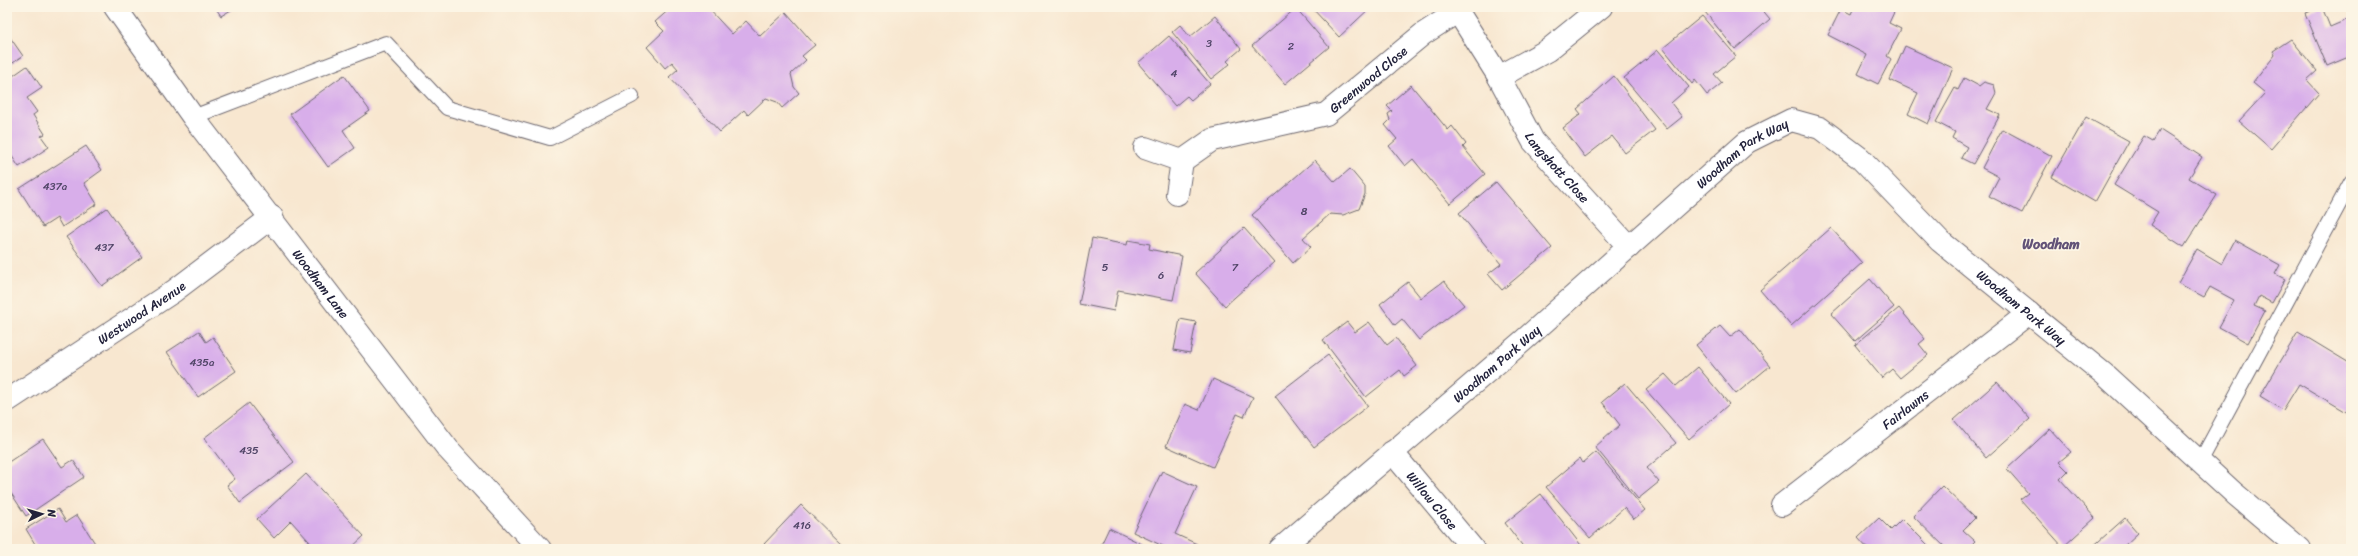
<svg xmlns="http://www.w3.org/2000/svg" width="2358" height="556" font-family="Sriracha,sans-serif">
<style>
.building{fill:#d8aeea}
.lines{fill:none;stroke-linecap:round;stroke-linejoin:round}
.service-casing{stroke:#6d676f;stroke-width:16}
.minor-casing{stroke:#6d676f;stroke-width:24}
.secondary-casing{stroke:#6d676f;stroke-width:24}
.service{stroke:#fff;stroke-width:14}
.minor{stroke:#fff;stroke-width:22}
.secondary{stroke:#fff;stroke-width:22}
.labels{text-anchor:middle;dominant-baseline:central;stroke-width:3.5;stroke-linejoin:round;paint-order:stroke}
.number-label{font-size:11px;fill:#504567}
.street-label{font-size:13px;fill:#22223b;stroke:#fcf5e5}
.neighbourhood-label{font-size:14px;font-weight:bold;fill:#625378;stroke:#fcf5e5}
</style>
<rect width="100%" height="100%" fill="#fcf5e5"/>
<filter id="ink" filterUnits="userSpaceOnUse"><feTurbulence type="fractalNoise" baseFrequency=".025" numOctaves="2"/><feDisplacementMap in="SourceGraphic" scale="8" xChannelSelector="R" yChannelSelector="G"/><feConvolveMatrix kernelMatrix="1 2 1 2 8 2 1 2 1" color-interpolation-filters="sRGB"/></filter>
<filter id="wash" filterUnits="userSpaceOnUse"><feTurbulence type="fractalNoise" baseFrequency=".012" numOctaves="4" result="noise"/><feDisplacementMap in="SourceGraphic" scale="16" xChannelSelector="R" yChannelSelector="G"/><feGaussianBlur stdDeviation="0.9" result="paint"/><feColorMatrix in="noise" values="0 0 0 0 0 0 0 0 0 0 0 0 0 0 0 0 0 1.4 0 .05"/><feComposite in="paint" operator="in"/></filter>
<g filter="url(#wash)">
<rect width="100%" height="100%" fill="#f8e7d0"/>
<g id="blocks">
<path class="building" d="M215 7H236L221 16Z
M672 7H707L732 34 746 21 760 36 786 12 815 45 802 56 806 60 791 74 794 87 799 93 782 108 777 102 766 98 748 115 744 110 720 132 669 77 678 69 672 62 665 68 647 47 664 31 655 22Z
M1311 7H1371L1339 37Z
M1711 7H1760L1770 19 1735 49 1705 12Z
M1854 7H1894L1895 10 1889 23 1901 29 1887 56 1891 59 1878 84 1858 74 1867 55 1828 35 1841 9 1851 14Z
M2320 7H2322L2330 27 2351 18V56L2327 66 2305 13Z
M1296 8 1329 47 1285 84 1252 46Z
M1215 16 1241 49 1227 61 1230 64 1211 79 1172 32 1180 25 1190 37Z
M1702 16 1736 56 1714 74 1722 83 1707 95 1695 80 1692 84 1663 48Z
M7 33 23 56 7 67Z
M1169 36 1210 84 1191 100 1187 96 1175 106 1138 63Z
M2291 39 2317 71 2307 80 2319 93 2271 149 2239 121 2265 93 2253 83 2275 55 2273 51Z
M1905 46 1953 68 1928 124 1908 114 1918 93 1890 80Z
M1658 50 1689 87 1671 103 1682 117 1667 129 1624 78Z
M27 66 42 88 27 98 37 112 33 115 45 134 41 136 49 147 19 167 7 149V80Z
M344 75 370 111 343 130 355 148 328 167 290 114Z
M1614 76 1655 130 1625 153 1612 136 1585 157 1563 128 1581 114 1577 109Z
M1964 78 1979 86 1984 82 1994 85 1996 93 1987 109 2000 115 1973 164 1961 158 1967 147 1952 138 1955 132 1936 122 1955 88 1958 90Z
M1411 85 1448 130 1452 126 1466 144 1463 147 1485 174 1450 204 1413 159 1405 166 1389 146 1397 139 1385 125 1390 120 1388 114 1392 111 1387 106Z
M2086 117 2129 141 2095 202 2052 177Z
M2002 129 2052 156 2022 213 1989 196 1999 177 1982 168Z
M2160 130 2202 157 2189 178 2217 195 2184 247 2150 225 2158 212 2114 185 2144 136 2153 141Z
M86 146 102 170 84 183 97 204 62 227 57 218 43 227 19 189Z
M1315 160 1335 182 1350 169 1365 187V194L1359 209 1343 215 1330 214 1303 238 1311 247 1293 263 1252 215Z
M1496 182 1552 248 1502 290 1488 274 1501 264 1459 213Z
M107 208 142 257 102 286 66 237Z
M1244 228 1274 262 1225 306 1195 273Z
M1831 228 1862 263 1791 326 1760 290Z
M1092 238 1127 245 1128 240 1150 244 1149 249 1182 256 1173 300 1118 290 1114 311 1079 304Z
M2235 240 2280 265 2275 274 2285 279 2272 303 2259 296 2254 306 2265 311 2248 343 2219 327 2234 300 2210 287 2204 297 2178 283 2197 249 2222 264Z
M1870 279 1894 307 1855 341 1831 314Z
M1444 281 1464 305 1419 340 1402 319 1395 325 1380 304 1408 282 1421 298Z
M1899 308 1925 339 1919 344 1928 355 1900 378 1892 369 1882 378 1855 345Z
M1180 319 1196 322 1190 353 1174 350Z
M1347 322 1355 332 1369 322 1387 345 1396 338 1417 366 1404 376 1400 370 1366 397 1323 340Z
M1720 326 1730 337 1740 329 1770 366 1736 394 1696 345Z
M199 331 206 342 213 337 236 371 198 397 167 352Z
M2298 332 2351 364 2350 414 2299 384 2283 410 2260 396Z
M1328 355 1368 406 1314 447 1275 396Z
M1698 367 1729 404 1689 439 1646 390 1665 374 1676 386Z
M1213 379 1253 397 1244 417 1237 414 1213 467 1166 446 1185 404 1199 410Z
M1997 382 2030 419 1986 458 1954 420Z
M1625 383 1676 443 1647 468 1659 482 1638 499 1595 447 1620 425 1602 402Z
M249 403 294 462 240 503 227 485 235 479 204 438Z
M2050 429 2071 452 2059 462 2068 471 2060 479 2095 518 2063 547 2020 499 2028 493 2007 469Z
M43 439 62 467 73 460 84 477 26 516 7 487V463Z
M1596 452 1645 510 1634 519 1624 508 1590 538 1546 487 1580 458 1583 463Z
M1162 471 1197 487 1175 534 1197 544 1195 549H1163L1165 547 1133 532Z
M306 474 364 536 350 549H316L291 521 274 538 257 519Z
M1942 486 1975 518 1963 530 1975 541 1967 549H1947L1913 516Z
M1541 494 1584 549H1525L1505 523Z
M801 505 846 549H769L764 544Z
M58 509 66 522 77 515 98 548 38 549 26 529Z
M1879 518 1891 530 1902 519 1932 549H1868L1858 538Z
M2125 518 2138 533 2125 545 2128 549H2090Z
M1109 528 1152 549H1099Z"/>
</g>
</g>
<g filter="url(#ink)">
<use href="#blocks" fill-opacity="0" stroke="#6d676f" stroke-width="1"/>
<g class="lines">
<defs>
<path id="service" d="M193 117 386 43 447 108 550 138 632 96
M2200 462 2351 182"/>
<g id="minor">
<path id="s1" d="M1455 7 1499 77 1533 141 1629 247"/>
<path d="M1499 77 1548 50 1601 7"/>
<path d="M1145 148 1182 161 1177 194"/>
<path id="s2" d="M1182 161 1212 140 1326 114 1423 34 1457 12"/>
<path id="s3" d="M7 401 174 291 272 217"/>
<path id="s4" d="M1392 452 1473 549"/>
<path id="s5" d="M1782 505 2029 313"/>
<path id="s6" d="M1280 549 1524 340 1747 142 1791 120 1820 128 1860 158 1940 241 2104 374 2235 494 2300 549"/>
</g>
<g id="secondary">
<path id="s7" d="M115 7 193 117 448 449 540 549"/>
</g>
</defs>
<use href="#service" class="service-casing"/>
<use href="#minor" class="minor-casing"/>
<use href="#secondary" class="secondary-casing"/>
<use href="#service" class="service"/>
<use href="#minor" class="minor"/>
<use href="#secondary" class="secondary"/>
</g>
</g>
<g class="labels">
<g class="number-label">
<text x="1209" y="43">3</text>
<text x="1291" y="46">2</text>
<text x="1174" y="73">4</text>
<text x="55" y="186">437a</text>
<text x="1304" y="211">8</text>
<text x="104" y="247">437</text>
<text x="1105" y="267">5</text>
<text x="1235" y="267">7</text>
<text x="1161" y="275">6</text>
<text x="202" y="362">435a</text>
<text x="249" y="450">435</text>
<text x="802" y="525">416</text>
</g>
<g class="street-label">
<text stroke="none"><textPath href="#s2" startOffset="208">Greenwood Close</textPath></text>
<text stroke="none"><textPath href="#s6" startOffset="609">Woodham Park Way</textPath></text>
<text stroke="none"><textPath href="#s1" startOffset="191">Langshott Close</textPath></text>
<text stroke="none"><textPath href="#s7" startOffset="345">Woodham Lane</textPath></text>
<text stroke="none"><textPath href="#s6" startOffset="969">Woodham Park Way</textPath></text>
<text stroke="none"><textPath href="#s3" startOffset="161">Westwood Avenue</textPath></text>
<text stroke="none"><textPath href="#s6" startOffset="285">Woodham Park Way</textPath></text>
<text stroke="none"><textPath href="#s5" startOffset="156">Fairlawns</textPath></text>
<text stroke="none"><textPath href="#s4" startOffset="63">Willow Close</textPath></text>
</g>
<g class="neighbourhood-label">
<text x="2051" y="244">Woodham</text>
</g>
</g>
<rect width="2358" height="556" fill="none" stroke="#fcf5e5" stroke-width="24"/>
<g transform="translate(42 514) rotate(85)" stroke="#fcf5e5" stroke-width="3" paint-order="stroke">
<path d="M0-3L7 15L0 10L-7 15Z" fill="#22223b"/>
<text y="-6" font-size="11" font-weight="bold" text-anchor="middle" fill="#22223b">N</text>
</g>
</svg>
